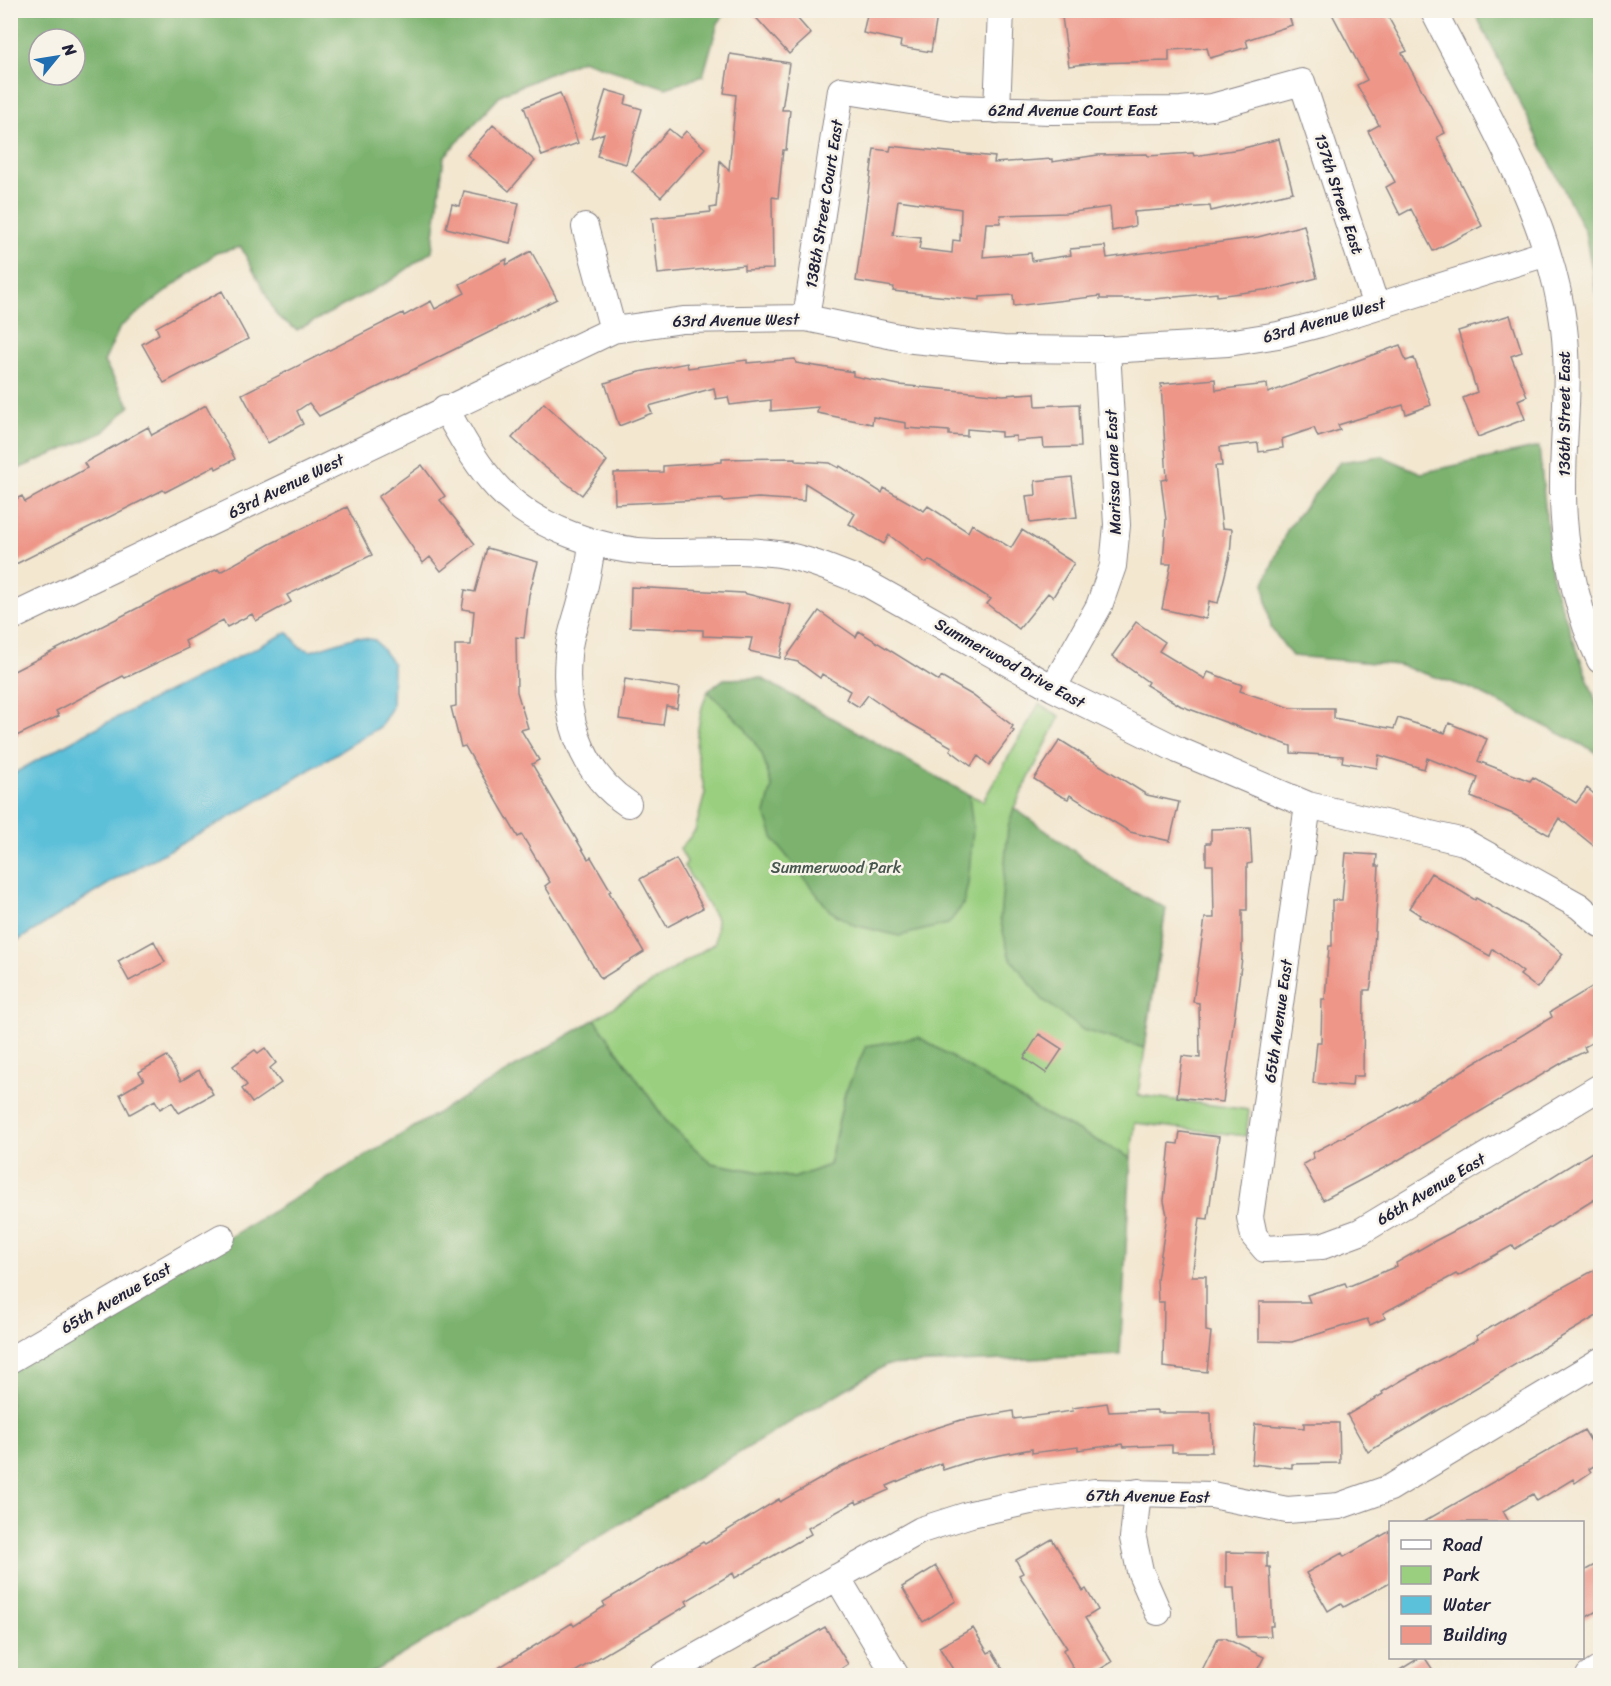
<svg xmlns="http://www.w3.org/2000/svg" width="1611" height="1686" font-family="Sriracha,sans-serif">
<style>
.green{fill:#9acf7f;stroke:#5e785d;stroke-width:1.5}
.forest{fill:#7bb26e;stroke:#4e6a54;stroke-width:1.5;fill-rule:evenodd}
.water{fill:#5bc0d9;stroke:#3e718a;stroke-width:1.5}
.building{fill:#ee9789;fill-rule:evenodd}
.lines{fill:none;stroke-linecap:round;stroke-linejoin:round}
.minor-casing{stroke:#8a8486;stroke-width:28}
.minor{stroke:#fff;stroke-width:26}
.labels{text-anchor:middle;dominant-baseline:central;stroke-width:5;stroke-linejoin:round;paint-order:stroke}
.street-label{font-size:16px;fill:#22223b;stroke:#f7f3e8}
.park-label{font-size:16px;fill:#46564f;stroke:#f7f3e8}
</style>
<rect width="100%" height="100%" fill="#f7f3e8"/>
<filter id="ink" filterUnits="userSpaceOnUse"><feTurbulence type="fractalNoise" baseFrequency=".0167" numOctaves="2"/><feDisplacementMap in="SourceGraphic" scale="12" xChannelSelector="R" yChannelSelector="G"/><feConvolveMatrix kernelMatrix="1 2 1 2 8 2 1 2 1" color-interpolation-filters="sRGB"/></filter>
<filter id="wash" filterUnits="userSpaceOnUse"><feTurbulence type="fractalNoise" baseFrequency=".008" numOctaves="4" result="noise"/><feDisplacementMap in="SourceGraphic" scale="24" xChannelSelector="R" yChannelSelector="G"/><feGaussianBlur stdDeviation="1.35" result="paint"/><feColorMatrix in="noise" values="0 0 0 0 0 0 0 0 0 0 0 0 0 0 0 0 0 1.4 0 .05"/><feComposite in="paint" operator="in"/></filter>
<g filter="url(#wash)">
<rect width="100%" height="100%" fill="#f3e7d0"/>
<path class="green" d="M761 678 939 781 983 801 1039 704 1060 716 1014 808 1125 888 1166 908 1138 1095 1249 1110 1246 1136 1135 1123 1131 1158 1045 1114 845 1093 829 1165 794 1178 711 1163 668 1124 595 1019 715 943 717 920 684 866 687 862 680 849 695 831 705 793 696 749 697 734 702 707 708 691 724 679Z"/>
<path class="forest" d="M11 10H727V11L718 23 703 76 666 88 582 60 502 94 444 157 432 251 390 281 297 330 277 316 241 247 216 253 120 327 104 362 130 406 104 432 11 472ZM39 39H75V75H39Z
M1474 11H1600V313L1585 232Z
M1539 447 1553 583 1600 713V754L1472 689 1398 665 1292 656 1271 628 1264 583 1288 528 1340 462 1382 456 1421 473Z
M761 678 969 795 973 829 968 884 963 905 948 924 899 936 854 925 830 911 774 840 765 813 772 787 762 754 744 727 708 691 724 679Z
M1014 808 1125 888 1166 908 1144 1048 1083 1030 1042 999 1009 956 1000 919 1008 827Z
M595 1019 668 1124 711 1163 794 1178 829 1165 845 1093 866 1046 919 1037 1045 1114 1131 1158 1120 1355 886 1365 368 1675H11L10 1368Z"/>
<path class="water" d="M288 632 300 647 311 651 356 637 375 640 393 663 392 707 380 727 240 812 118 878 11 945V775L86 733Z"/>
<g id="blocks">
<path class="building" d="M749 10H790L811 34 789 54Z
M868 10H938L931 52 900 47 901 41 863 33Z
M1061 10H1287L1292 25 1246 40 1248 47 1210 58 1207 48 1169 50V61L1094 63 1069 66Z
M1330 10H1377L1381 18 1387 15 1407 51 1402 53 1445 133 1437 137 1482 226 1433 251 1411 209 1400 215 1386 187 1395 182 1368 131 1379 125 1357 85 1367 80Z
M730 54 789 63 782 110H790L786 150H783L778 198 772 197 773 269 744 270V265L658 274 652 218 711 212 710 208 716 207 720 161 729 170 736 95 724 93Z
M606 90 627 96 625 104 642 109 626 164 597 156 604 133 591 138Z
M560 93 578 143 542 156 524 107Z
M493 125 535 161 509 191 467 155Z
M669 129 680 138 686 131 705 148 661 197 632 171Z
M1279 139 1293 192 1211 211 1210 206 1134 212 1135 226 1112 231 1110 207 1066 213 1001 215 1000 223H986L983 257 1031 253 1032 261 1071 255 1070 249 1105 246 1107 258 1258 237 1304 225 1317 278 1279 288 1217 296V293L1154 299H1100V296L1014 306 1013 295 980 297V300L938 296 893 291 894 287 856 281 874 149 890 151 891 146 995 157 994 163 1052 159V162L1098 155 1147 154 1148 156 1193 153 1194 156 1240 149ZM898 200 961 209 960 241 953 240 952 253 919 249 921 238 893 235Z
M464 191 519 203 510 243 446 228 452 204 460 206Z
M531 251 557 299 319 416 309 403 297 411 303 424 268 443 242 394 403 313 404 316 431 301 435 309 465 293 460 284 507 259 506 265Z
M222 291 248 339 164 383 142 344 159 334 156 327Z
M1510 315 1522 352 1511 356 1527 396 1518 400 1525 419 1478 437 1463 398 1477 392 1458 331Z
M1400 345 1406 361 1414 358 1431 405 1406 414 1403 405 1338 425 1340 430 1318 437 1314 428 1282 439 1283 448 1259 452 1258 443 1220 447 1222 466H1215L1222 528 1232 529 1230 555 1218 603 1209 601 1206 619 1162 609 1171 564H1163L1166 520 1161 480 1167 479 1161 384 1215 379 1216 390 1267 384 1268 393Z
M795 359 796 363 853 372V376L899 385 1003 395 1035 393 1036 406 1079 404 1081 447 1044 448 1043 439 1016 441V436L1001 437V432L967 429V436L949 435V431L906 428V423L873 417 872 424 817 413 818 407 771 411V400L730 405 728 397 716 399 714 388 649 406 652 413 619 426 605 383 639 372 687 363 688 368 747 360V363Z
M544 403 607 461 582 495 542 465 512 438Z
M206 405 235 459 216 469 215 466 165 492 163 490 10 567V502L22 496 25 502 87 468 84 463 148 427 152 435Z
M796 458V461L830 463 839 468 840 466 882 493 884 488 924 511 928 506 968 532 972 524 1011 548 1022 530 1074 563 1053 597 1048 593 1019 629 987 604 991 599 929 560 926 563 889 535 884 544 849 524 855 514 805 483 804 501 758 498 723 501V499L615 504 614 473 663 472V466L722 462V459Z
M422 465 445 496 440 500 475 544 441 571 430 557 423 563 378 497Z
M1072 477 1077 517 1030 523 1026 496 1036 495 1035 481Z
M347 507 372 555 287 595 291 602 256 621 252 614 227 627 223 620 185 641 188 648 125 678 123 676 56 711 59 716 10 739V673L177 588 218 569 220 572 270 544Z
M487 548 538 562 529 595 524 638 516 637 517 692 528 728 521 730 539 760 532 764 588 859 591 857 611 891 609 892 644 952 601 979 545 886 550 882 522 835 518 837 465 746 461 747 451 707 456 706 455 645H471L474 611 462 609 465 590 475 592Z
M631 587 743 593 791 605 780 658 749 651 752 638 703 636V630L630 627Z
M819 611 856 637 859 631 939 681 941 677 972 695 1013 726 1011 729 1014 731 989 765 978 756 971 766 950 750 952 747 906 721 868 695 859 707 846 699 850 691 822 674 820 678 798 662 785 659Z
M1136 622 1165 642 1159 651 1205 679 1208 672 1242 685 1240 691 1291 708H1334V718L1394 729 1398 718 1445 733 1449 723 1487 739 1478 761 1530 781 1533 777 1576 803 1587 788 1600 799V851L1559 818 1549 835 1513 814 1471 797 1478 778 1427 758 1424 769 1379 755 1377 768 1342 762 1343 756 1291 753V746L1181 706 1146 685 1148 682 1112 656Z
M625 679 680 688 677 708 666 706 663 725 619 719Z
M1060 740 1147 795 1179 802 1170 841 1130 832 1070 795 1068 799 1061 796 1034 779Z
M1250 828 1252 863 1247 864V910H1242V958L1223 1102 1177 1097 1182 1056 1200 1058 1199 1003 1193 1002 1205 918H1214L1213 865H1206V843H1211V829Z
M1346 853 1377 855 1376 866H1379L1372 980 1370 990H1364L1363 1076H1353L1352 1086 1313 1083 1317 1042H1321L1322 999H1325L1329 946H1332V900H1342Z
M676 859 703 908 667 927 640 879Z
M1431 873 1475 900 1476 898 1533 930 1563 954 1537 988 1520 975 1523 972 1493 949 1490 956 1419 917 1420 915 1409 908Z
M154 941 165 962 129 981 118 961Z
M1600 982V1025L1593 1029 1599 1039 1584 1047 1586 1051 1565 1061 1395 1162 1323 1200 1303 1164 1314 1158 1312 1153 1402 1106 1519 1037 1552 1017 1550 1012Z
M1039 1034 1062 1049 1046 1073 1024 1058Z
M265 1048 276 1063 270 1068 281 1083 252 1103 242 1089 247 1085 233 1066 255 1050 258 1053Z
M167 1056 181 1081 199 1070 213 1094 179 1113 172 1102 160 1109 155 1100 130 1114 120 1094 144 1080 139 1072Z
M1180 1132 1219 1137 1208 1219 1200 1218 1192 1276H1206V1331L1211 1332 1207 1372 1163 1367 1164 1302H1158L1157 1280 1167 1215 1164 1201 1170 1143 1178 1144Z
M1600 1147V1196L1515 1249 1513 1245 1458 1276 1456 1274 1383 1313 1385 1318 1370 1325 1367 1319 1292 1342 1259 1341V1302H1310L1307 1295 1345 1283 1347 1287 1397 1266 1396 1263 1431 1243 1516 1199Z
M1600 1267V1314L1368 1452 1347 1415 1383 1394 1382 1392 1404 1379 1478 1339 1476 1336 1517 1312Z
M1107 1403 1109 1412 1157 1410V1413H1211L1212 1452H1172V1445L1124 1447 1123 1444 1078 1450V1447L1032 1453V1449L974 1460 943 1470 941 1463 887 1486 889 1490 857 1504 856 1501 808 1528 811 1534 735 1578 733 1573 686 1601 688 1605 568 1676H485L572 1623 574 1626 605 1606 603 1602 703 1542 705 1544 779 1499 780 1502 841 1467 873 1453 917 1434 961 1420 1013 1411 1014 1419 1073 1411 1072 1408Z
M1304 1423H1339L1340 1463 1292 1464V1468L1252 1464 1255 1424 1304 1428Z
M1584 1430 1600 1456V1462L1589 1469 1591 1472 1575 1483 1573 1479 1537 1501 1533 1494 1503 1511 1509 1522H1423Z
M1390 1531V1582L1344 1607 1341 1603 1328 1611 1306 1573 1342 1553 1344 1557Z
M1052 1539 1083 1591 1086 1589 1098 1610 1085 1618 1112 1662 1089 1676H1078L1063 1650 1067 1648 1019 1575 1023 1573 1016 1560Z
M1226 1552 1267 1553V1567H1270L1273 1626H1270L1271 1636 1237 1637 1234 1588H1226Z
M1600 1562V1609L1582 1620V1572Z
M936 1566 956 1601 923 1622 902 1587Z
M825 1627 848 1664 830 1676H740Z
M973 1628 988 1653 992 1651 1007 1676H957L939 1647Z
M1218 1638H1225L1264 1657 1254 1676H1199Z
M1419 1658H1425L1437 1676H1390Z"/>
</g>
</g>
<g filter="url(#ink)">
<use href="#blocks" fill-opacity="0" stroke="#8a8486" stroke-width="1.5"/>
<g class="lines">
<defs>
<path id="minor" d="M1433 10C1484 111 1550 214 1564 328 1572 393 1559 456 1564 519 1567 565 1580 619 1600 660
M997 110 1001 10
M585 227 613 330
M806 318 841 90 954 108 1051 111 1181 110 1212 107 1302 82 1376 306
M445 408C461 436 476 465 498 488 535 528 603 551 656 552 697 553 737 548 779 554 809 559 838 572 866 583L1053 688 1178 750 1308 805 1464 842 1579 906 1600 924
M592 543C590 561 587 579 582 597 578 616 569 635 568 655 563 712 579 772 628 804
M10 618 613 330 683 320 806 318 913 340 1003 349 1107 350 1228 343 1278 335 1320 324 1547 253
M1053 688 1099 606 1113 566 1117 525 1107 350
M1308 805 1250 1217 1254 1236 1265 1249 1322 1246 1360 1232 1600 1087
M10 1360 222 1237
M1138 1492 1133 1538 1140 1571 1158 1612
M837 1577 896 1676
M662 1676 921 1530 971 1514 1030 1501 1095 1492 1212 1495 1287 1510 1339 1506 1390 1488 1600 1361
M1589 1676 1600 1669"/>
</defs>
<use href="#minor" class="minor-casing"/>
<use href="#minor" class="minor"/>
</g>
</g>
<g class="labels">
<g class="street-label">
<text x="1073" y="110">62nd Avenue Court East</text>
<text transform="translate(1339 194) rotate(72)">137th Street East</text>
<text transform="translate(824 204) rotate(-81)">138th Street Court East</text>
<text transform="translate(736 320) rotate(-1)">63rd Avenue West</text>
<text transform="translate(1324 320) rotate(-16)">63rd Avenue West</text>
<text transform="translate(1564 414) rotate(-90)">136th Street East</text>
<text transform="translate(1113 472) rotate(-92)">Marissa Lane East</text>
<text transform="translate(286 486) rotate(-26)">63rd Avenue West</text>
<text transform="translate(1010 663) rotate(29)">Summerwood Drive East</text>
<text transform="translate(1278 1021) rotate(-82)">65th Avenue East</text>
<text transform="translate(1431 1189) rotate(-31)">66th Avenue East</text>
<text transform="translate(116 1298) rotate(-30)">65th Avenue East</text>
<text transform="translate(1148 1496) rotate(1)">67th Avenue East</text>
</g>
<g class="park-label">
<text x="836" y="867">Summerwood Park</text>
</g>
</g>
<rect width="1611" height="1686" fill="none" stroke="#f7f3e8" stroke-width="36"/>
<rect x="1389" y="1521" width="195" height="138" fill="#f7f3e8" stroke="#a29fa3" stroke-width="1.5"/>
<rect x="1401" y="1540" width="30" height="9" fill="#ffffff" stroke="#a29fa3" stroke-width="1.5"/>
<text x="1443" y="1551" font-size="18" fill="#22223b">Road</text>
<rect x="1401" y="1566" width="30" height="18" fill="#9acf7f" stroke="#a29fa3" stroke-width="1.5"/>
<text x="1443" y="1581" font-size="18" fill="#22223b">Park</text>
<rect x="1401" y="1596" width="30" height="18" fill="#5bc0d9" stroke="#a29fa3" stroke-width="1.5"/>
<text x="1443" y="1611" font-size="18" fill="#22223b">Water</text>
<rect x="1401" y="1626" width="30" height="18" fill="#ee9789" stroke="#a29fa3" stroke-width="1.5"/>
<text x="1443" y="1641" font-size="18" fill="#22223b">Building</text>
<g transform="translate(57 57) rotate(60)"><circle r="28" fill="#f7f3e8" stroke="#a29fa3" stroke-width="1.5"/>
<path d="M0-4.5L10 22L0 15L-10 22Z" fill="#1f6fb2"/>
<text y="-9" font-size="16" font-weight="bold" text-anchor="middle" fill="#22223b">N</text>
</g>
</svg>
